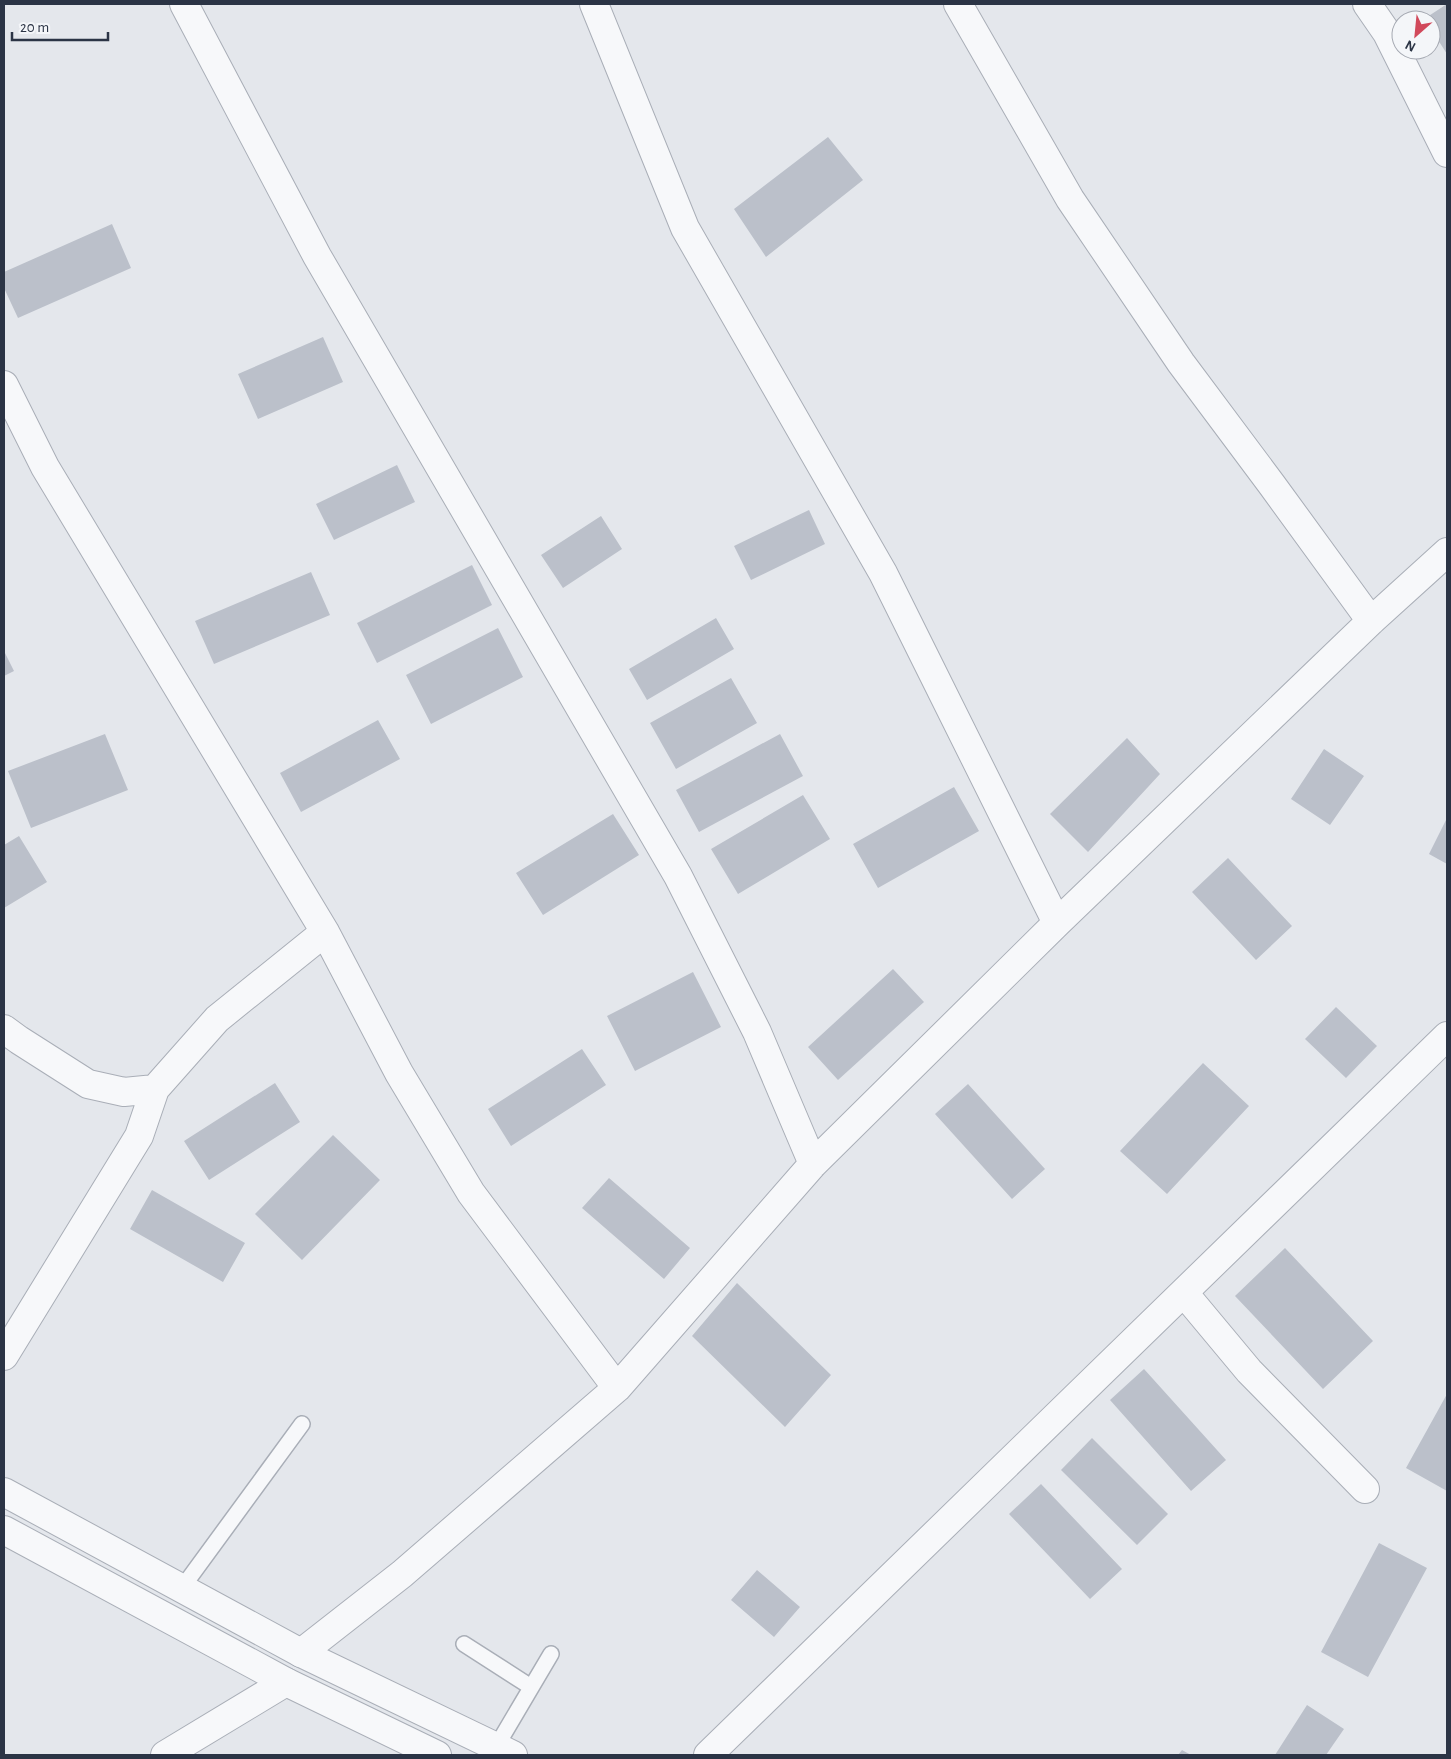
<svg xmlns="http://www.w3.org/2000/svg" width="1451" height="1759" font-family="'Alegreya Sans',sans-serif">
<style>
.building{fill:#bbc0ca}
.lines{fill:none;stroke-linecap:round;stroke-linejoin:round}
.service-casing{stroke:#a9aeb7;stroke-width:18}
.minor-casing{stroke:#a9aeb7;stroke-width:30}
.tertiary-casing{stroke:#a9aeb7;stroke-width:30}
.service{stroke:#f7f8fa;stroke-width:15}
.minor{stroke:#f7f8fa;stroke-width:28}
.tertiary{stroke:#f7f8fa;stroke-width:28}
</style>
<rect width="100%" height="100%" fill="#e4e7ec"/>
<path class="building" d="M1447 4V54L1431 29V20L1424 19Z
M828 137 863 180 766 257 734 209Z
M112 224 131 268 18 318 4 288V272Z
M323 337 343 382 258 419 238 374Z
M397 465 415 502 334 540 316 504Z
M809 510 825 544 751 580 734 546Z
M601 516 622 549 563 588 541 555Z
M472 565 492 605 377 663 357 623Z
M311 572 330 615 214 664 195 621Z
M716 618 734 649 647 700 629 669Z
M498 628 523 677 431 724 406 675Z
M4 651 14 671 4 676Z
M731 678 757 723 676 769 650 723Z
M378 720 400 759 301 812 280 773Z
M105 734 128 790 31 828 8 771Z
M780 734 803 776 699 832 676 790Z
M1127 738 1160 774 1088 852 1050 814Z
M1324 749 1364 776 1330 825 1291 799Z
M954 787 979 831 878 888 853 844Z
M803 795 830 839 738 894 711 849Z
M613 814 639 855 543 915 516 873Z
M1447 818V864L1429 854Z
M19 836 47 882 4 908V845Z
M1228 858 1292 926 1256 960 1192 892Z
M893 969 924 1002 838 1080 808 1047Z
M693 972 721 1027 635 1071 607 1016Z
M1336 1007 1377 1046 1346 1078 1305 1039Z
M582 1049 606 1085 511 1146 488 1109Z
M1203 1063 1249 1106 1167 1194 1120 1151Z
M275 1083 300 1122 209 1180 184 1141Z
M968 1084 1045 1169 1012 1199 935 1114Z
M333 1135 380 1180 302 1260 255 1214Z
M609 1178 690 1248 664 1279 582 1208Z
M152 1190 245 1243 223 1282 130 1229Z
M1285 1248 1373 1341 1323 1389 1235 1296Z
M737 1283 831 1375 785 1427 692 1336Z
M1144 1369 1226 1460 1191 1491 1110 1400Z
M1447 1394V1491L1406 1468Z
M1092 1438 1168 1514 1137 1545 1061 1470Z
M1041 1484 1122 1569 1090 1599 1009 1514Z
M1379 1543 1427 1568 1368 1677 1321 1652Z
M757 1570 800 1607 774 1637 731 1600Z
M1307 1705 1344 1729 1326 1755H1275Z
M1182 1750 1191 1755H1178Z"/>
<g class="lines">
<defs>
<path id="service" d="M182 1588 302 1424
M464 1644 531 1687
M496 1747 551 1654"/>
<path id="minor" d="M184 4 317 256 678 876 757 1032 813 1164
M594 4 685 228 883 573 1057 923
M958 4 1070 199 1181 363 1272 485 1371 621
M1367 4 1387 33 1447 153
M4 385 45 467 325 932 399 1073 471 1193 617 1388
M4 1029 19 1040 88 1084 124 1092 155 1089 217 1019 325 932
M1184 1293 1249 1371 1365 1489
M4 1356 139 1136 155 1089
M301 1653 402 1574 617 1388 813 1164 1057 923 1371 621 1447 552
M165 1755 286 1682
M708 1755 1447 1036"/>
<path id="tertiary" d="M4 1492 301 1653 513 1755
M4 1530 286 1682 437 1755"/>
</defs>
<use href="#service" class="service-casing"/>
<use href="#minor" class="minor-casing"/>
<use href="#tertiary" class="tertiary-casing"/>
<use href="#service" class="service"/>
<use href="#minor" class="minor"/>
<use href="#tertiary" class="tertiary"/>
</g>
<rect width="1451" height="1759" fill="none" stroke="#2b3445" stroke-width="10"/>
<g transform="translate(1416 35) rotate(207)"><circle r="24" fill="#f4f6f9" stroke="#a4a8b1"/>
<path d="M0-4L9 19L0 12L-9 19Z" fill="#d1495b"/>
<text y="-8" font-size="14" font-weight="bold" text-anchor="middle" fill="#2b3445">N</text>
</g>
<path d="M12 32v8h96v-8" fill="none" stroke="#2b3445" stroke-width="2.5"/>
<text x="20" y="32" font-size="15" fill="#2b3445" stroke="#f4f6f9" stroke-width="4" paint-order="stroke">20 m</text>
</svg>
